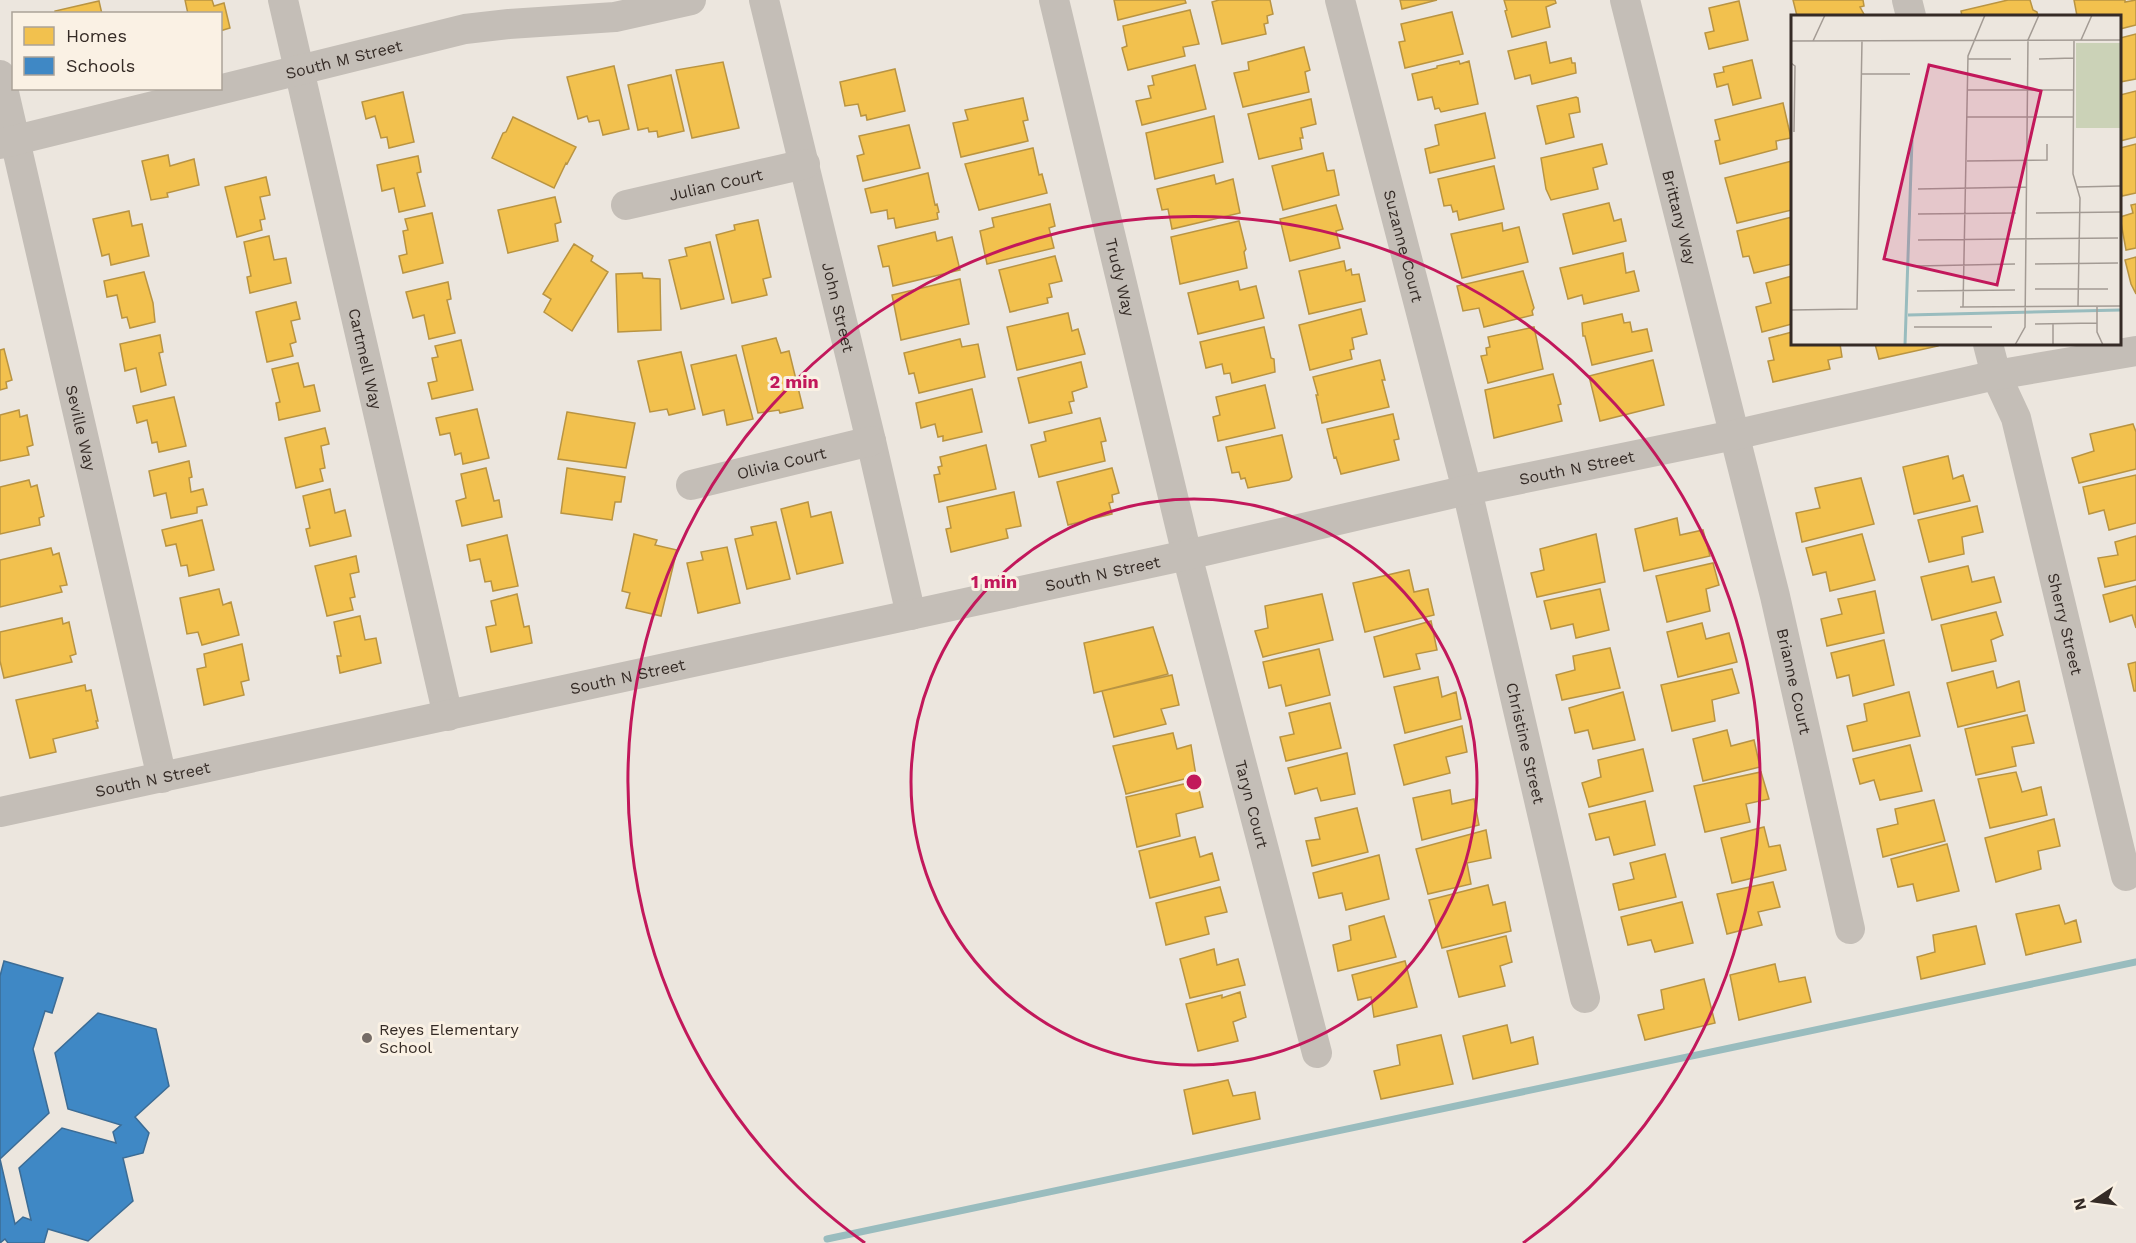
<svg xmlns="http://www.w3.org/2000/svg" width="2136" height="1243" font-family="'Work Sans',sans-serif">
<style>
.homes{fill:#f2c14e;stroke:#b99442;stroke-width:1.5}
.schools{fill:#3f88c5;stroke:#3c6c95;stroke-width:1.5}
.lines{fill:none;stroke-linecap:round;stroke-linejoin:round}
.stream{stroke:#99bcbe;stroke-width:7}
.minor{stroke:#c4beb7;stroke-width:30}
.ring{fill:none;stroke:#c2185b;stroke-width:3}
.poi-dot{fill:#756c66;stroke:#faf1e4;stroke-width:2}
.labels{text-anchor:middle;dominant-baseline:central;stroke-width:6;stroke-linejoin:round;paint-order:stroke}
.street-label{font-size:16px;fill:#352b26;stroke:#faf1e4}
.poi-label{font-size:16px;fill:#352b26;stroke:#faf1e4;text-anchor:start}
.inset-river{fill:none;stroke:#99bcbe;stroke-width:3}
.inset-road{fill:none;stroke:#a39b94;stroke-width:1.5}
.view{fill:#c2185b;fill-opacity:0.15;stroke:#c2185b;stroke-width:3}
.inset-edge{fill:none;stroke:#352b26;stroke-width:3}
.centre{fill:#c2185b;stroke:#faf1e4;stroke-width:3}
.ring-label{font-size:18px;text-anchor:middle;font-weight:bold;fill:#c2185b;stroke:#faf1e4;stroke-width:6;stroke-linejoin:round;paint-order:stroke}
</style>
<rect width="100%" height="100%" fill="#ece6de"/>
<path class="homes" d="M185 0H212L214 6 224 3 230 28 220 31V14H188Z
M1114 0H1185L1186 3 1118 20Z
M1219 0H1270L1273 14 1267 16 1268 23 1264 24 1266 34 1222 44 1212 2Z
M1400 0H1437L1402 9Z
M1504 0H1555L1556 3 1546 7 1550 27 1512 37 1505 11 1507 10Z
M1793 0H1863L1864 6 1860 7 1865 16H1797Z
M2008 0H2030L2033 10 2037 12 2038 16H1962L1961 11Z
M2074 0H2125V2L2136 0V25L2120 29V16H2077Z
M99 1 102 14H55V11Z
M1739 1 1748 40 1709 49 1705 33 1714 31 1709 8Z
M1190 10 1199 44 1183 47 1185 56 1128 70 1122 48 1127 46 1123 26Z
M1452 12 1463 54 1405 68 1399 42 1405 41 1401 24Z
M2136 34V79L2120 82V38Z
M1546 42 1550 63 1571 58 1572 63H1575L1576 73 1532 84 1530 75 1515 79 1508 51Z
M1304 47 1310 70 1305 72 1309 92 1243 107 1234 73 1249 70 1248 62Z
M1752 60 1761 98 1733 105 1728 84 1717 87 1714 74 1724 72 1723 67Z
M1459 61 1460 64 1469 61 1478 104 1441 112 1439 108 1435 109 1432 97 1418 100 1412 74 1437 68V66Z
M723 62 739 128 692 138 676 70Z
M1195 65 1206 109 1142 125 1136 101 1151 98 1148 86 1154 85 1152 76Z
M614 66 629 129 603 135 599 120 589 122 587 116 578 119 567 77Z
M895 69 905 111 867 120 866 115 861 116 858 104 845 106 840 82Z
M671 75 684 131 658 137 657 131 649 132 648 128 638 130 628 85Z
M2136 91V137L2120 141V95Z
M403 92 414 142 389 148 387 137 381 138 375 116 366 119 362 102Z
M1576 97 1578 98 1580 112 1569 114 1574 137 1546 144 1537 106Z
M1023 98 1028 120 1023 121 1028 141 961 157 953 123 968 120 965 110Z
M1311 99 1316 124 1301 128 1303 138H1300L1302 149 1259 159 1248 114Z
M1783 103 1791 138 1776 141 1777 149 1720 164 1715 141 1720 140 1715 120Z
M1485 113 1495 158 1430 173 1425 149 1439 145 1435 125Z
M1214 116 1223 162 1155 179 1146 133Z
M513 117 576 147 567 164 566 163 554 188 492 158 503 133 506 132Z
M909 125 920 168 863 181 857 156 864 154 859 136Z
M1602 144 1607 164 1593 168 1598 189 1551 200 1546 189 1541 158Z
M2136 144V193L2122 196 2120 188V148Z
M1033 148 1039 175 1042 174 1047 193 979 210 965 164Z
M1323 153 1327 171 1334 170 1339 195 1283 210 1272 166Z
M168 155 170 166 194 159 199 185 167 193 168 197 151 200 142 161Z
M418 156 421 172 417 173 425 206 399 212 394 188 382 191 377 165Z
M1792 161V210L1737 223 1725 178Z
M1494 166 1504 209 1459 220 1457 211 1453 212 1451 205 1444 206 1438 179Z
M928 173 935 205 937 204 939 212 937 213 938 219 896 228 894 218 888 219 887 210 871 213 865 189Z
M1214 175 1216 184 1233 179 1240 213 1172 229 1168 209 1162 210 1157 189Z
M266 177 270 195 260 197 265 219 260 220 262 230 237 237 225 187Z
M555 197 561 222 555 224 558 241 508 253 498 210Z
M1609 203 1614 221 1621 219 1626 241 1573 254 1563 214Z
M1050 204 1055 226 1049 228 1054 248 987 264 980 231 994 227 992 218Z
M2136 204V248L2126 250 2120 217 2133 213 2131 205Z
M1336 205 1343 229 1336 231 1340 248 1290 261 1280 219Z
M129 211 132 226 142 224 149 256 111 265 109 254 102 256 93 219Z
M432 213 443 263 403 273 399 256 407 254 403 231 408 230 405 219Z
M1792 217V264L1754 273 1749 256 1743 257 1737 231Z
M758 220 771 277 763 279 767 295 732 303 716 235 735 230 734 225Z
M1239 221 1246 249 1244 252 1247 268 1180 284 1171 237Z
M1502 223 1503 231 1519 227 1528 262 1462 278 1451 234Z
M935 232 937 241 952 237 960 270 893 286 889 266 883 267 878 246Z
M269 236 274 260 286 258 291 283 250 293 247 277 251 276 244 242Z
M710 242 724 299 681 309 669 260 687 256 685 248Z
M574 244 593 256 591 261 608 272 572 331 544 312 551 299 543 294Z
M1623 253 1626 273 1634 271 1639 291 1584 304 1582 295 1568 299 1560 268Z
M1055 256 1062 281 1049 284 1052 297 1047 298 1048 303 1010 312 999 270Z
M2136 257V294L2131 284 2125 260Z
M1344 261 1346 271 1351 269 1352 275 1359 274 1365 301 1309 314 1299 271Z
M1523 271 1534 308 1532 311 1533 315 1484 327 1479 308 1463 311 1457 286Z
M144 272 153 303 155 322 130 328 127 317 122 318 117 295 107 297 104 281Z
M642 273 643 278 660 279 661 330 618 332 616 274Z
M1792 276V324L1762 332 1756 307 1771 303 1766 283Z
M960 279 969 324 901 340 892 295Z
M1238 281 1240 290 1256 286 1264 318 1198 334 1188 293Z
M448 282 451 299 447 300 455 333 429 339 424 315 413 318 406 292Z
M296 302 300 319 291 321 296 342 290 344 293 356 267 362 256 312Z
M1361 309 1367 334 1352 338 1354 349 1350 350 1352 359 1310 370 1299 325Z
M1068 313 1072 331 1078 329 1085 354 1017 370 1007 327Z
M1622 314 1624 323 1630 322 1632 332 1647 329 1652 351 1592 365 1585 336H1583L1582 323Z
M1264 327 1271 358 1274 359 1275 372 1232 383 1230 373 1224 374 1222 364 1206 368 1200 342Z
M1534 327 1543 369 1488 383 1481 356 1487 355 1486 348 1490 347 1488 337Z
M1792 332V344H1840L1842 357 1828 360 1830 369 1773 382 1768 361 1774 360 1769 338Z
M160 335 163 352 159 353 166 385 141 392 136 368 125 371 120 344Z
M776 338 781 353 789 351 803 408 780 413 779 410 758 413 742 346Z
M960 339 962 347 978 344 985 377 919 393 914 373 909 374 904 353Z
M461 340 473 390 432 399 428 383 437 381 432 358 438 357 435 346Z
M1875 344H1938V346L1879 359Z
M4 349 12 380 6 382 7 388 0 390V350Z
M681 352 695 409 669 415 667 409 650 412 638 361Z
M736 355 753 419 727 425 724 410 703 415 691 365Z
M1380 360 1385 380H1382L1389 407 1322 423 1316 395H1318L1313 377Z
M1653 360 1664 405 1600 421 1589 376Z
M1081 362 1087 387 1072 392 1074 401 1069 402 1072 413 1029 423 1018 378Z
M298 363 304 387 314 385 320 411 279 420 276 403 280 402 272 369Z
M1553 374 1561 404 1558 405 1562 421 1494 438 1485 390Z
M1265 385 1275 428 1218 441 1213 417 1220 415 1216 397Z
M972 389 982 432 943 441V436L938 437 935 424 921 428 916 403Z
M174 397 186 446 159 452 157 442 152 443 147 420 137 423 133 406Z
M477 409 489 458 463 464 461 453 455 455 450 433 440 435 436 418Z
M19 410 20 417 27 415 33 445 27 447 29 455 0 461V415Z
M567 412 635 423 626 468 558 459Z
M1393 414 1399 439 1394 440 1399 460 1341 474 1336 457 1334 458 1327 429Z
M1100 418 1106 441 1101 442 1105 461 1039 477 1031 445 1046 441 1044 432Z
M2133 424 2136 432V469L2079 483 2072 458 2094 451 2090 434Z
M325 428 329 444 321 446 325 468 320 469 323 481 296 488 285 438Z
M1282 435 1292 477 1289 480 1248 488 1245 478 1241 479 1239 472 1232 473 1226 447Z
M986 445 996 489 939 502 934 475 940 474 938 467 942 466 940 457Z
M1948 456 1953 479 1963 475 1970 501 1914 514 1903 467Z
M189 461 192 477 189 478 191 492 203 489 207 505 197 507V513L171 518 166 493 154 496 149 471Z
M486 468 494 501 499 500 502 517 462 526 456 501 466 498 461 474Z
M567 468 625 477 621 502H615L612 520 561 513Z
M1112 468 1119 493 1112 495 1113 502 1109 503 1112 514 1068 525 1057 482Z
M2136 475V523L2109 530 2104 510 2089 514 2083 487Z
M1861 478 1874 524 1802 542 1796 513 1820 508 1815 488Z
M29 480 31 487 37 485 44 516 39 518 40 525 0 534V487Z
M330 489 335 513 345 510 351 536 310 546 306 529 310 528 303 496Z
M1014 492 1021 526 1006 529 1008 538 951 552 946 529 951 528 947 507Z
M808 502 811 517 831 512 843 563 797 574 781 509Z
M1977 506 1983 532 1962 537 1964 554 1929 562 1918 520Z
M1677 518 1680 535 1703 530 1710 556 1644 571 1635 529Z
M202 520 214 570 189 576 187 565 181 566 176 544 166 546 162 530Z
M776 522 790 579 747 589 735 539 753 535 751 527Z
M634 534 657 540 655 545 677 550 661 616 626 608 630 593 622 591Z
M1596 534 1605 582 1537 597 1531 573 1544 570 1540 549Z
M1862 534 1875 580 1830 591 1826 572 1813 575 1806 548Z
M507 535 518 586 493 591 491 581 485 582 480 559 470 561 467 545Z
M2136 536V580L2105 587 2098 558 2118 555 2115 542Z
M727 547 740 603 698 613 687 563 703 560 701 552Z
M51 548 53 555 59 553 67 585 60 586 62 592 0 607V560Z
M356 556 359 572 350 574 355 597 350 598 353 610 327 616 315 566Z
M1713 563 1719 585 1706 589 1710 611 1667 622 1656 576Z
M1968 566 1972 582 1994 577 2001 602 1932 620 1921 577Z
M1409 570 1414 592 1428 589 1434 615 1365 632 1353 583Z
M2136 586V628L2132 615 2110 622 2103 595Z
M219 589 223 605 231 602 239 635 202 645 198 632 187 634 180 598Z
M1600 589 1609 630 1576 638 1573 624 1551 629 1544 601Z
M1875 591 1884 633 1827 646 1821 619 1842 614 1838 599Z
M517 594 524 627 529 626 532 643 491 652 486 627 496 625 491 601Z
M1322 594 1333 640 1263 657 1255 631 1268 628 1265 606Z
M1996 612 2003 635 1991 640 1996 661 1952 671 1941 625Z
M360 616 365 640 376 638 381 663 340 673 337 656H341L334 622Z
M62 618 63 624 69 622 76 654 70 656 72 662 4 678 0 661V632Z
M1431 621 1437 650 1416 654 1420 669 1384 677 1374 637Z
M1702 623 1706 639 1729 633 1737 662 1678 677 1667 632Z
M1153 627 1168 674 1094 693 1084 643Z
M1884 640 1894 685 1853 696 1849 675 1837 678 1831 653Z
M242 644 249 680 241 682 244 695 204 705 197 669 206 667 204 654Z
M1610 648 1620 688 1562 700 1556 675 1575 670 1573 656Z
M1319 649 1330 695 1286 706 1281 685 1269 688 1263 662Z
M2136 662V691H2134L2128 664Z
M1732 669 1739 693 1712 700 1715 721 1672 731 1661 685Z
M1993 671 1997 688 2019 681 2025 711 1958 727 1947 683Z
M1172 675 1179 705 1161 709 1166 724 1114 737 1102 691Z
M1438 677 1442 697 1456 692 1461 719 1405 733 1394 687Z
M85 685 86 691 91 690 98 721H96L98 728 53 739 56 752 30 758 16 700Z
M1623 692 1635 740 1593 749 1588 730 1575 733 1569 708Z
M1909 692 1920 736 1853 751 1847 726 1867 721 1864 704Z
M1330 703 1341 748 1286 761 1280 737 1294 734 1289 713Z
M2027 715 2034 743 2012 747 2016 766 1976 775 1965 729Z
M1462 726 1467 752 1446 757 1450 773 1404 785 1394 745Z
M1727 730 1731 746 1754 740 1760 767 1703 781 1693 739Z
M1173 733 1177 749 1191 745 1196 776 1126 794 1113 746Z
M1910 745 1922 791 1880 800 1874 780 1860 784 1853 759Z
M1643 749 1653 791 1589 807 1582 783 1601 777 1598 760Z
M1347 753 1355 794 1321 801 1317 788 1295 794 1288 768Z
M1761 772 1769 799 1746 804 1750 822 1705 832 1694 786Z
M2016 772 2022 792 2041 787 2047 815 1990 828 1978 779Z
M1197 781 1203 807 1176 814 1180 836 1137 847 1126 797Z
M1450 790 1452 804 1474 799 1479 825 1422 840 1413 798Z
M1934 800 1945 841 1883 857 1877 829 1898 824 1895 809Z
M1645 801 1655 845 1614 855 1609 837 1596 840 1589 814Z
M1357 808 1368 852 1312 866 1306 841 1320 839 1315 818Z
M2054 819 2060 846 2038 851 2041 869 1996 882 1985 838Z
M1764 827 1769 847 1780 845 1786 870 1732 883 1721 838Z
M1486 830 1491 858 1467 863 1471 884 1428 894 1416 849Z
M1195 837 1200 857 1212 853 1219 880 1150 898 1139 851Z
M1947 844 1959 891 1917 901 1913 884 1898 887 1891 859Z
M1665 854 1676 897 1619 910 1613 884 1634 879 1630 863Z
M1379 855 1389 899 1346 910 1342 893 1319 898 1313 873Z
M1773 882 1780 907 1758 912 1762 925 1727 934 1717 894Z
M1488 885 1493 905 1505 902 1511 931 1442 948 1429 900Z
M1220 887 1227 912 1205 917 1209 934 1166 945 1156 903Z
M1682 902 1693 943 1655 952 1651 940 1628 945 1621 917Z
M2059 905 2065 924 2076 920 2081 942 2026 955 2016 914Z
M1384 916 1396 957 1338 971 1333 945 1351 940 1349 926Z
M1976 926 1985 964 1921 979 1917 957 1935 952 1933 935Z
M1506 936 1512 962 1500 966 1505 986 1459 997 1447 951Z
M1214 949 1217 965 1238 959 1245 985 1190 998 1180 959Z
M1405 961 1417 1007 1374 1017 1371 997 1358 1000 1352 975Z
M1775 964 1779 982 1805 977 1811 1002 1739 1020 1730 975Z
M1704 979 1715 1023 1645 1040 1638 1015 1664 1009 1661 990Z
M1240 992 1246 1017 1233 1022 1238 1041 1198 1051 1186 1004 1222 995V998Z
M1507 1025 1511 1043 1533 1037 1538 1064 1473 1079 1463 1036Z
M1441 1035 1453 1084 1381 1099 1374 1071 1400 1065 1397 1045Z
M1228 1080 1233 1096 1255 1092 1260 1119 1193 1134 1184 1090Z"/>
<path class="schools" d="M4 961 63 978 52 1013 45 1011 33 1049 49 1113 0 1159 15 1224 23 1217 31 1220 19 1168 62 1128 116 1143 113 1132 121 1125 68 1109 55 1053 98 1013 156 1029 169 1086 135 1117 149 1133 143 1153 123 1158 133 1201 88 1241 48 1229 44 1243H8L5 1239 0 1243V976Z"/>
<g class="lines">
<path class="stream" d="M827 1239 2136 962"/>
<g class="minor">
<path id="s1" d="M283 0 448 716"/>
<path id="s2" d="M764 0 871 441 911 615"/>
<path id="s3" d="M1054 0 1187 555 1317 1053"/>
<path id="s4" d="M1340 0 1467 490 1585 998"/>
<path id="s5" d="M1625 0 1775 596 1850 929"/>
<path d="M1907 0 1911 16"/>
<path id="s6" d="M0 75 162 778"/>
<path id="s7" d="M0 144 465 29 509 24 615 17 691 0"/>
<path id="s8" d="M626 205 805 164"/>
<path id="s9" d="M1988 344 1996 375 2016 418 2126 876"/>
<path id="s10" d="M691 485 871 441"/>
<path id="s11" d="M0 812 1187 555 1467 490 1734 435 1996 375 2136 351"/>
</g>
</g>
<g class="ring">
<circle cx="1194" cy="782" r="283"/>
<path d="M865 1243A566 566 0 1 1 1523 1243"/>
</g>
<circle class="poi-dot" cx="367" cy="1038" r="6"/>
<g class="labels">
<g class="street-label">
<text stroke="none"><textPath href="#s7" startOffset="354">South M Street</textPath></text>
<text stroke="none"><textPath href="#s8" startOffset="92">Julian Court</textPath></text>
<text stroke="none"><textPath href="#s5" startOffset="224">Brittany Way</textPath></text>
<text stroke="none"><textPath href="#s4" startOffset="254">Suzanne Court</textPath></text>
<text stroke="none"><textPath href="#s3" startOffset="285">Trudy Way</textPath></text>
<text stroke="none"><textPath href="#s2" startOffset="316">John Street</textPath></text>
<text stroke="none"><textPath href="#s1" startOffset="368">Cartmell Way</textPath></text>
<text stroke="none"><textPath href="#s6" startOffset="362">Seville Way</textPath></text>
<text stroke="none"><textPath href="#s10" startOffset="93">Olivia Court</textPath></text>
<text stroke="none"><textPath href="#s11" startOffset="1614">South N Street</textPath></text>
<text stroke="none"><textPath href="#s11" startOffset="1128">South N Street</textPath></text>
<text stroke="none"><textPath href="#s9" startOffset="291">Sherry Street</textPath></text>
<text stroke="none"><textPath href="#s11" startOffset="642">South N Street</textPath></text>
<text stroke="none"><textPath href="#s5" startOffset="702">Brianne Court</textPath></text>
<text stroke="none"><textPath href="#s4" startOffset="766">Christine Street</textPath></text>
<text stroke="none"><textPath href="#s11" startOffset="156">South N Street</textPath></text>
<text stroke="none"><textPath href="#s3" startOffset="828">Taryn Court</textPath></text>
</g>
<g class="poi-label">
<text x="379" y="1029">Reyes Elementary<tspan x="379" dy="18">School</tspan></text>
</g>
</g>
<g transform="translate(1791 15)">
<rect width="330" height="330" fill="#ece6de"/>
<path d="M285 28H330V113H285Z" fill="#cbd2b7"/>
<path class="inset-river" d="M117 300 330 295M114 330 121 125"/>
<path class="inset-road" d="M283 25 282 159 289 183 287 291M290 25 301 0M0 26 330 25M22 26 34 0M177 44H220M248 44 283 43M0 48 4 51 3 117M71 59H119M176 75H283M176 102H282M176 146 256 145V129M286 172 329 171M127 174 236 172M245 198 329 197M127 199 225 198M127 225 327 223M244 249 327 248M126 251 224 249M244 274H317M126 276 224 275M306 291V317L312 330M169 292 330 291M172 292 177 41 194 0M0 295 66 294 71 26M262 308V330M244 309 306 308M123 312H201M224 330 234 312 237 25 248 0"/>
<path class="view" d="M138 50 250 76 206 270 93 244Z"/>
<rect width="330" height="330" class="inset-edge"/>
</g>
<circle cx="1194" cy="782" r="9" class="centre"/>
<g class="ring-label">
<text x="794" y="388">2 min</text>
<text x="994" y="588">1 min</text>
</g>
<rect x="12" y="12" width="210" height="78" fill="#faf1e4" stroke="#aba298" stroke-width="1.5"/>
<rect x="24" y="27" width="30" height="18" fill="#f2c14e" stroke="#aba298" stroke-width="1.5"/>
<text x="66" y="42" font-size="18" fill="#352b26">Homes</text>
<rect x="24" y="57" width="30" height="18" fill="#3f88c5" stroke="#aba298" stroke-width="1.5"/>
<text x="66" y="72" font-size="18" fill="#352b26">Schools</text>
<g transform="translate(2094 1201) rotate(257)" stroke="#faf1e4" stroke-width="4.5" paint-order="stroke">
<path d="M0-4.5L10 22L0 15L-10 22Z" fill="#352b26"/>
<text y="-9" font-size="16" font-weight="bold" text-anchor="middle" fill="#352b26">N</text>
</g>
</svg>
